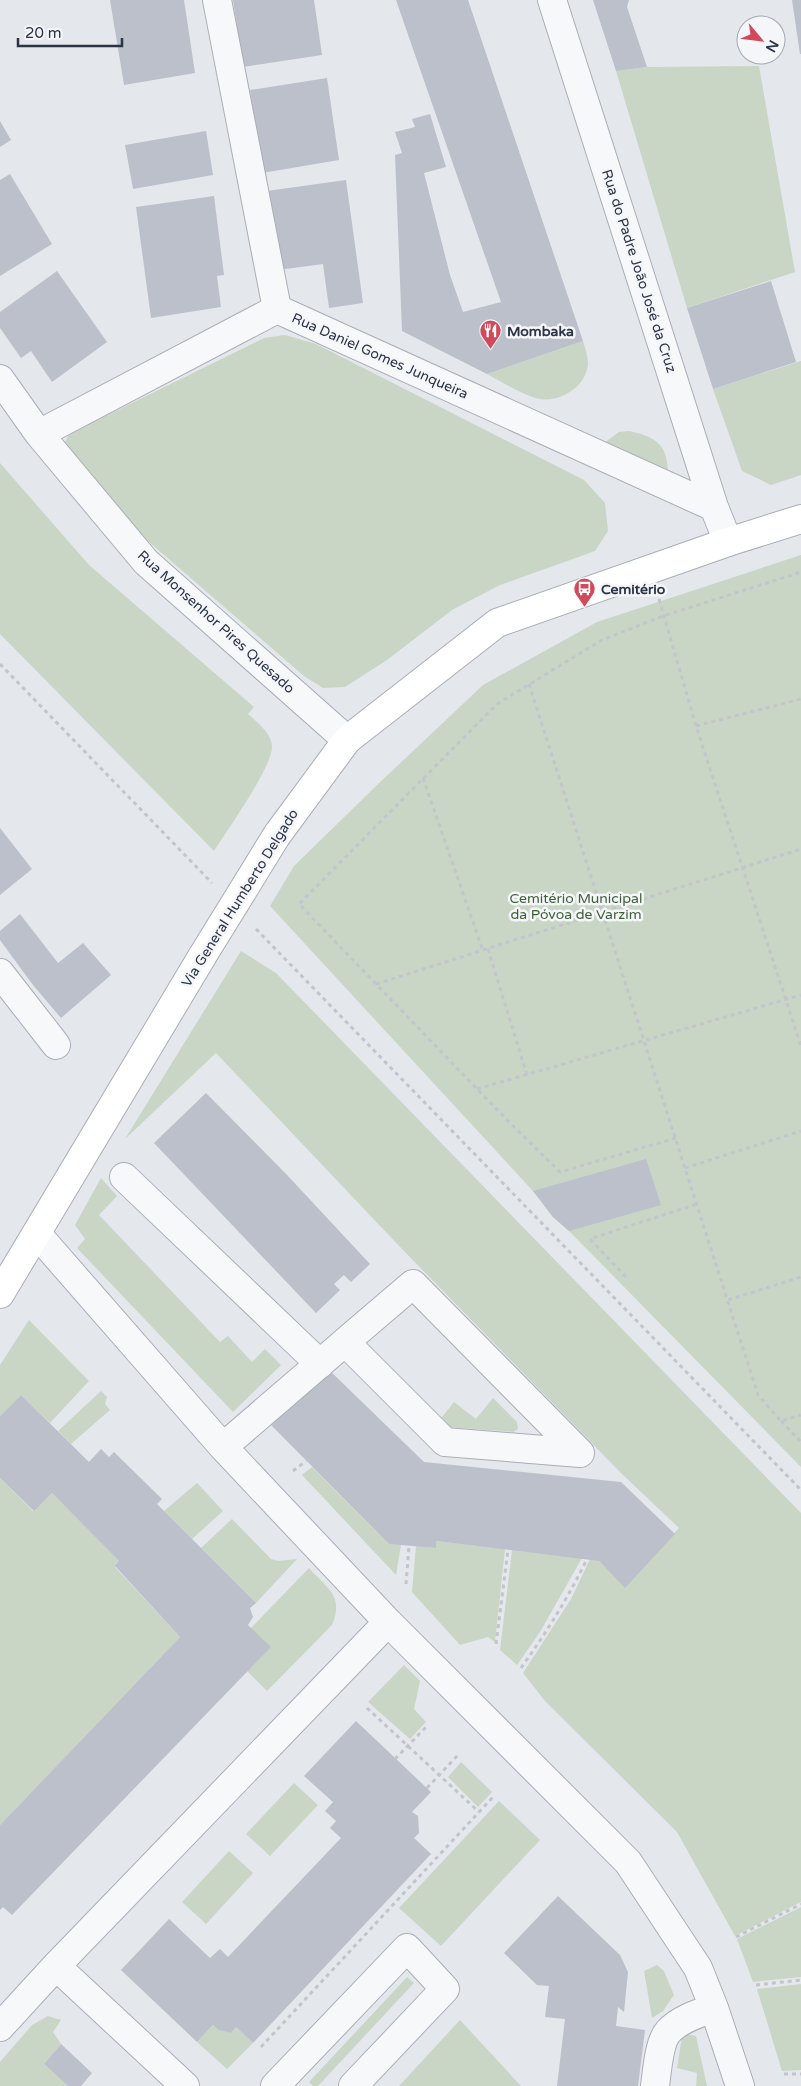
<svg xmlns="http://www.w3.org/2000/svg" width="801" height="2086" font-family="'Varela Round',sans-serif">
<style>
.green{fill:#c9d6c5}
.building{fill:#bbc0ca}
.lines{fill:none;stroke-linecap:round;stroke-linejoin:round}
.street-casing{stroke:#a9aeb7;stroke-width:30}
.secondary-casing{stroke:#a9aeb7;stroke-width:30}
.path{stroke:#c2c5cb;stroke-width:3;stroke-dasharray:4 4;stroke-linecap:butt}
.street{stroke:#f7f8fa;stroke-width:28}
.secondary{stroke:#fff;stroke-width:28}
.secondary-bridge-casing{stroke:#a9aeb7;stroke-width:30;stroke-linecap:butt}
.secondary-bridge{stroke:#fff;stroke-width:28}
.labels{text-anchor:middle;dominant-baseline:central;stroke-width:5;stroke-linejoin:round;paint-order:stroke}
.street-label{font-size:14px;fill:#2b3445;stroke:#f4f6f9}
.poi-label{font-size:14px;font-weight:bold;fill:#2b3445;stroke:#f4f6f9;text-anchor:start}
.park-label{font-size:14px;fill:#3f6138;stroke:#f4f6f9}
</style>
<rect width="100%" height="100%" fill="#e4e7ec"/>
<path class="green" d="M759 66 795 272 687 308 616 71 647 67Z
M285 335 316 344 584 480 605 503 608 531 595 551 500 585 452 610 387 660 345 687 323 688 304 676 134 529 63 446 69 434 264 338Z
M583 341C585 347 588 357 588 364 586 389 555 406 532 397 517 391 501 382 487 374Z
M801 361V475L771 485 742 471 713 389Z
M629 431C655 437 667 443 668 472L604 443 619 432Z
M0 463 89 565 254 707 248 714C257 722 272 734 272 747 272 767 227 831 214 851L0 634Z
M801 555V1467L569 1231 553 1217 533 1191 270 906 294 866 375 787 483 685 597 622Z
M241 951 276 973 801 1513V1902L735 1936 677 1832 545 1701 523 1673 571 1599 590 1559 599 1561 625 1587 679 1528 621 1473 402 1249 216 1053 125 1139Z
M101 1178 117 1196 99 1215 220 1342 228 1336 252 1362 265 1349 281 1365 233 1412 77 1248 85 1239 75 1225Z
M29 1320 89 1381 50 1423 21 1395 0 1416V1365Z
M101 1391 107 1397 105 1404 110 1410 71 1444 58 1431Z
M493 1398 517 1422 518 1429 513 1432 435 1426 454 1402 476 1419Z
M312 1467 389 1544 401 1545 396 1575 302 1475Z
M0 1478 33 1511 52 1493 119 1561 115 1567 180 1637 0 1825Z
M197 1483 223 1511 192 1539 164 1511Z
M232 1519 271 1559 278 1561 297 1559 256 1603 201 1548Z
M436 1541 505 1549 495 1642 488 1637 460 1645 412 1592 416 1546 436 1548Z
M512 1550 582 1558 540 1632 517 1665 500 1650Z
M309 1568C328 1589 344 1596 332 1625L267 1691 247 1671 251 1628Z
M404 1665 420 1681 414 1709 426 1722 410 1739 368 1702Z
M461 1762 492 1792 478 1807 448 1777Z
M294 1783 318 1805 270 1856 246 1834Z
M499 1801 540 1840 441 1946 399 1908Z
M229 1851 253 1873 206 1924 182 1902Z
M801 1907V1977L753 1982 737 1939Z
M657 1965 664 1971 674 1995 663 2011 652 2018 644 1971Z
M407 1977 414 1983 318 2086H313L309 2082Z
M801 1984V2070L782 2071 757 1989Z
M48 2016 61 2020 53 2032 61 2044 44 2064 68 2086H0V2062L32 2025Z
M460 2020 521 2086H399Z
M213 2025 218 2030 231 2033 236 2027 253 2043 227 2069 197 2042Z
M687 2034 696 2036 707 2086H696L697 2073 677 2068 682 2036Z"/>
<path class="building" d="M110 0H184L195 73 124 85Z
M233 0H314L322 55 243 67Z
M396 0H468L583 341 487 374 402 331 395 155 402 153 395 132 415 127 412 119 430 114 446 167 424 173 450 275 463 312 501 302Z
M593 0H629L627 7 647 67 616 71Z
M792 0H801V54H800Z
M327 78 339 160 262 173 250 90Z
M0 121 11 140 0 147Z
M206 131 213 175 133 189 125 145Z
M10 174 52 244 0 276V180Z
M346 180 363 303 329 308 323 264 278 270 267 191Z
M214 196 224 275 217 276 221 307 151 318 136 207Z
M57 271 107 342 52 382 31 351 21 358 0 328V312Z
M771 281 796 362 713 389 687 308Z
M0 828 32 869 0 895Z
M20 914 58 963 83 943 111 975 61 1018 33 985 0 940V931Z
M206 1093 288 1176 370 1264 351 1282 344 1275 334 1284 340 1290 316 1313 154 1143Z
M646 1159 661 1205 569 1231 553 1217 533 1191Z
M328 1369 424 1462 621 1482 675 1534 625 1588 599 1561 436 1541V1548L389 1544 271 1425Z
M21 1395 89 1462 101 1449 109 1457 114 1452 162 1499 157 1504 256 1603 250 1608 253 1617 248 1625 271 1647 12 1915 3 1907 0 1910V1825L180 1637 115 1566 119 1561 52 1493 34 1511 0 1478V1416Z
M356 1721 431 1792 412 1812 418 1816 419 1833 414 1838 431 1854 253 2043 236 2027 231 2033 218 2030 213 2025 197 2042 121 1970 169 1919 210 1958 220 1949 228 1957 341 1838 330 1828 336 1821 325 1811 333 1802 304 1776Z
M558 1896 620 1955 628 1972 624 2012 618 2007 616 2026 645 2030 638 2086H557L565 2019 545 2017 549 1986 537 1985 504 1953Z
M61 2044 92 2073 81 2086H68L44 2064Z"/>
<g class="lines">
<defs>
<path id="street" d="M217 0 277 309 714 507
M552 0 714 507 728 542
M0 379 39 434 146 562 347 740
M39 434 277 309
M0 973 56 1045
M124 1177 320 1364
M37 1234 223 1447 388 1622 628 1862 698 1968 714 2008 740 2086
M223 1447 345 1342 445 1442 580 1453 413 1284 345 1342
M56 1966 185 2086
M0 2027 56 1966 388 1622
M275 2086 407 1948 445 1989 353 2086
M655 2086C657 2072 659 2042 668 2032 678 2020 699 2013 714 2008"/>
<path id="secondary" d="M277 835 347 740 497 623 728 542 801 519
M0 1294 203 955"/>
</defs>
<use href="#street" class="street-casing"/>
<use href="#secondary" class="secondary-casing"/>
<path class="path" d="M659 599 696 726 801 1046
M0 664 212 883
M529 684 758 1395 781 1421 801 1415
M696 726 801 699
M423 778 483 951
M256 929 801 1490
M488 949 527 1075
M376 984 801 849
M477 1089 801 995
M676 1138 560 1172 506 1119 299 904 497 704 602 640 663 616 801 572
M685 1168 801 1131
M626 1277 590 1239 697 1204
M728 1300 801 1277
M781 1421 801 1442
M293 1471 306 1461
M406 1584 409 1546
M496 1644 508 1550
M521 1668C546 1633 568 1598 587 1559
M367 1708 479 1812
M395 1759 428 1725
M427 1788 458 1755
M736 1937 801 1904
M756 1985 801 1980
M261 2047 493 1797
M784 2074H801"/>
<use href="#street" class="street"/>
<use href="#secondary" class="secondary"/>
<defs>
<path id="secondary-bridge" d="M203 955 277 835"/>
</defs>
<use href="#secondary-bridge" class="secondary-bridge-casing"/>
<use href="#secondary-bridge" class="secondary-bridge"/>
</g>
<defs>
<symbol id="restaurant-pin" viewBox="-11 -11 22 30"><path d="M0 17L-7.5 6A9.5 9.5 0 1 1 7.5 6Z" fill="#d1495b" stroke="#f4f6f9"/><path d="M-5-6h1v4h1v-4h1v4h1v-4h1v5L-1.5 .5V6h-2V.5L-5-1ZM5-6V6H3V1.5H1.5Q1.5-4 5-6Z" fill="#fff"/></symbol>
<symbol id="bus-pin" viewBox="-11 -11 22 30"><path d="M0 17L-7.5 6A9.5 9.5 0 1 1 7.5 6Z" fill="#d1495b" stroke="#f4f6f9"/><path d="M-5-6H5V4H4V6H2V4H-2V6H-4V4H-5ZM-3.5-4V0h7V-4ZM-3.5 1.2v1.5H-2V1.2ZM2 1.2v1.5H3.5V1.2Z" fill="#fff"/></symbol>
</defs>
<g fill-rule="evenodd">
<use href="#restaurant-pin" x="478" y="318" width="25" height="34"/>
<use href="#bus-pin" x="572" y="576" width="25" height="34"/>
</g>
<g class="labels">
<g class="street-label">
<text transform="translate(639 271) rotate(72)">Rua do Padre João José da Cruz</text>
<text transform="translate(380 356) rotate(24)">Rua Daniel Gomes Junqueira</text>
<text transform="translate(216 622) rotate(42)">Rua Monsenhor Pires Quesado</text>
<text transform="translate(240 898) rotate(-58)">Via General Humberto Delgado</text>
</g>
<g class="poi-label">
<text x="507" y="331">Mombaka</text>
<text x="601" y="589">Cemitério</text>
</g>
<g class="park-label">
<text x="576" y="898">Cemitério Municipal<tspan x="576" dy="16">da Póvoa de Varzim</tspan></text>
</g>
</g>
<g transform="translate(761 40) rotate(119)"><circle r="24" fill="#f4f6f9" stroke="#a4a8b1"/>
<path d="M0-4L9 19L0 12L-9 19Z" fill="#d1495b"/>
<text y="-8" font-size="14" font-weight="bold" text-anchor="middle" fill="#2b3445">N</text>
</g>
<path d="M18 38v8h104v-8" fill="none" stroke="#2b3445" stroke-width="2.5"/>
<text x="25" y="38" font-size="15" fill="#2b3445" stroke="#f4f6f9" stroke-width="4" paint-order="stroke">20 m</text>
</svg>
